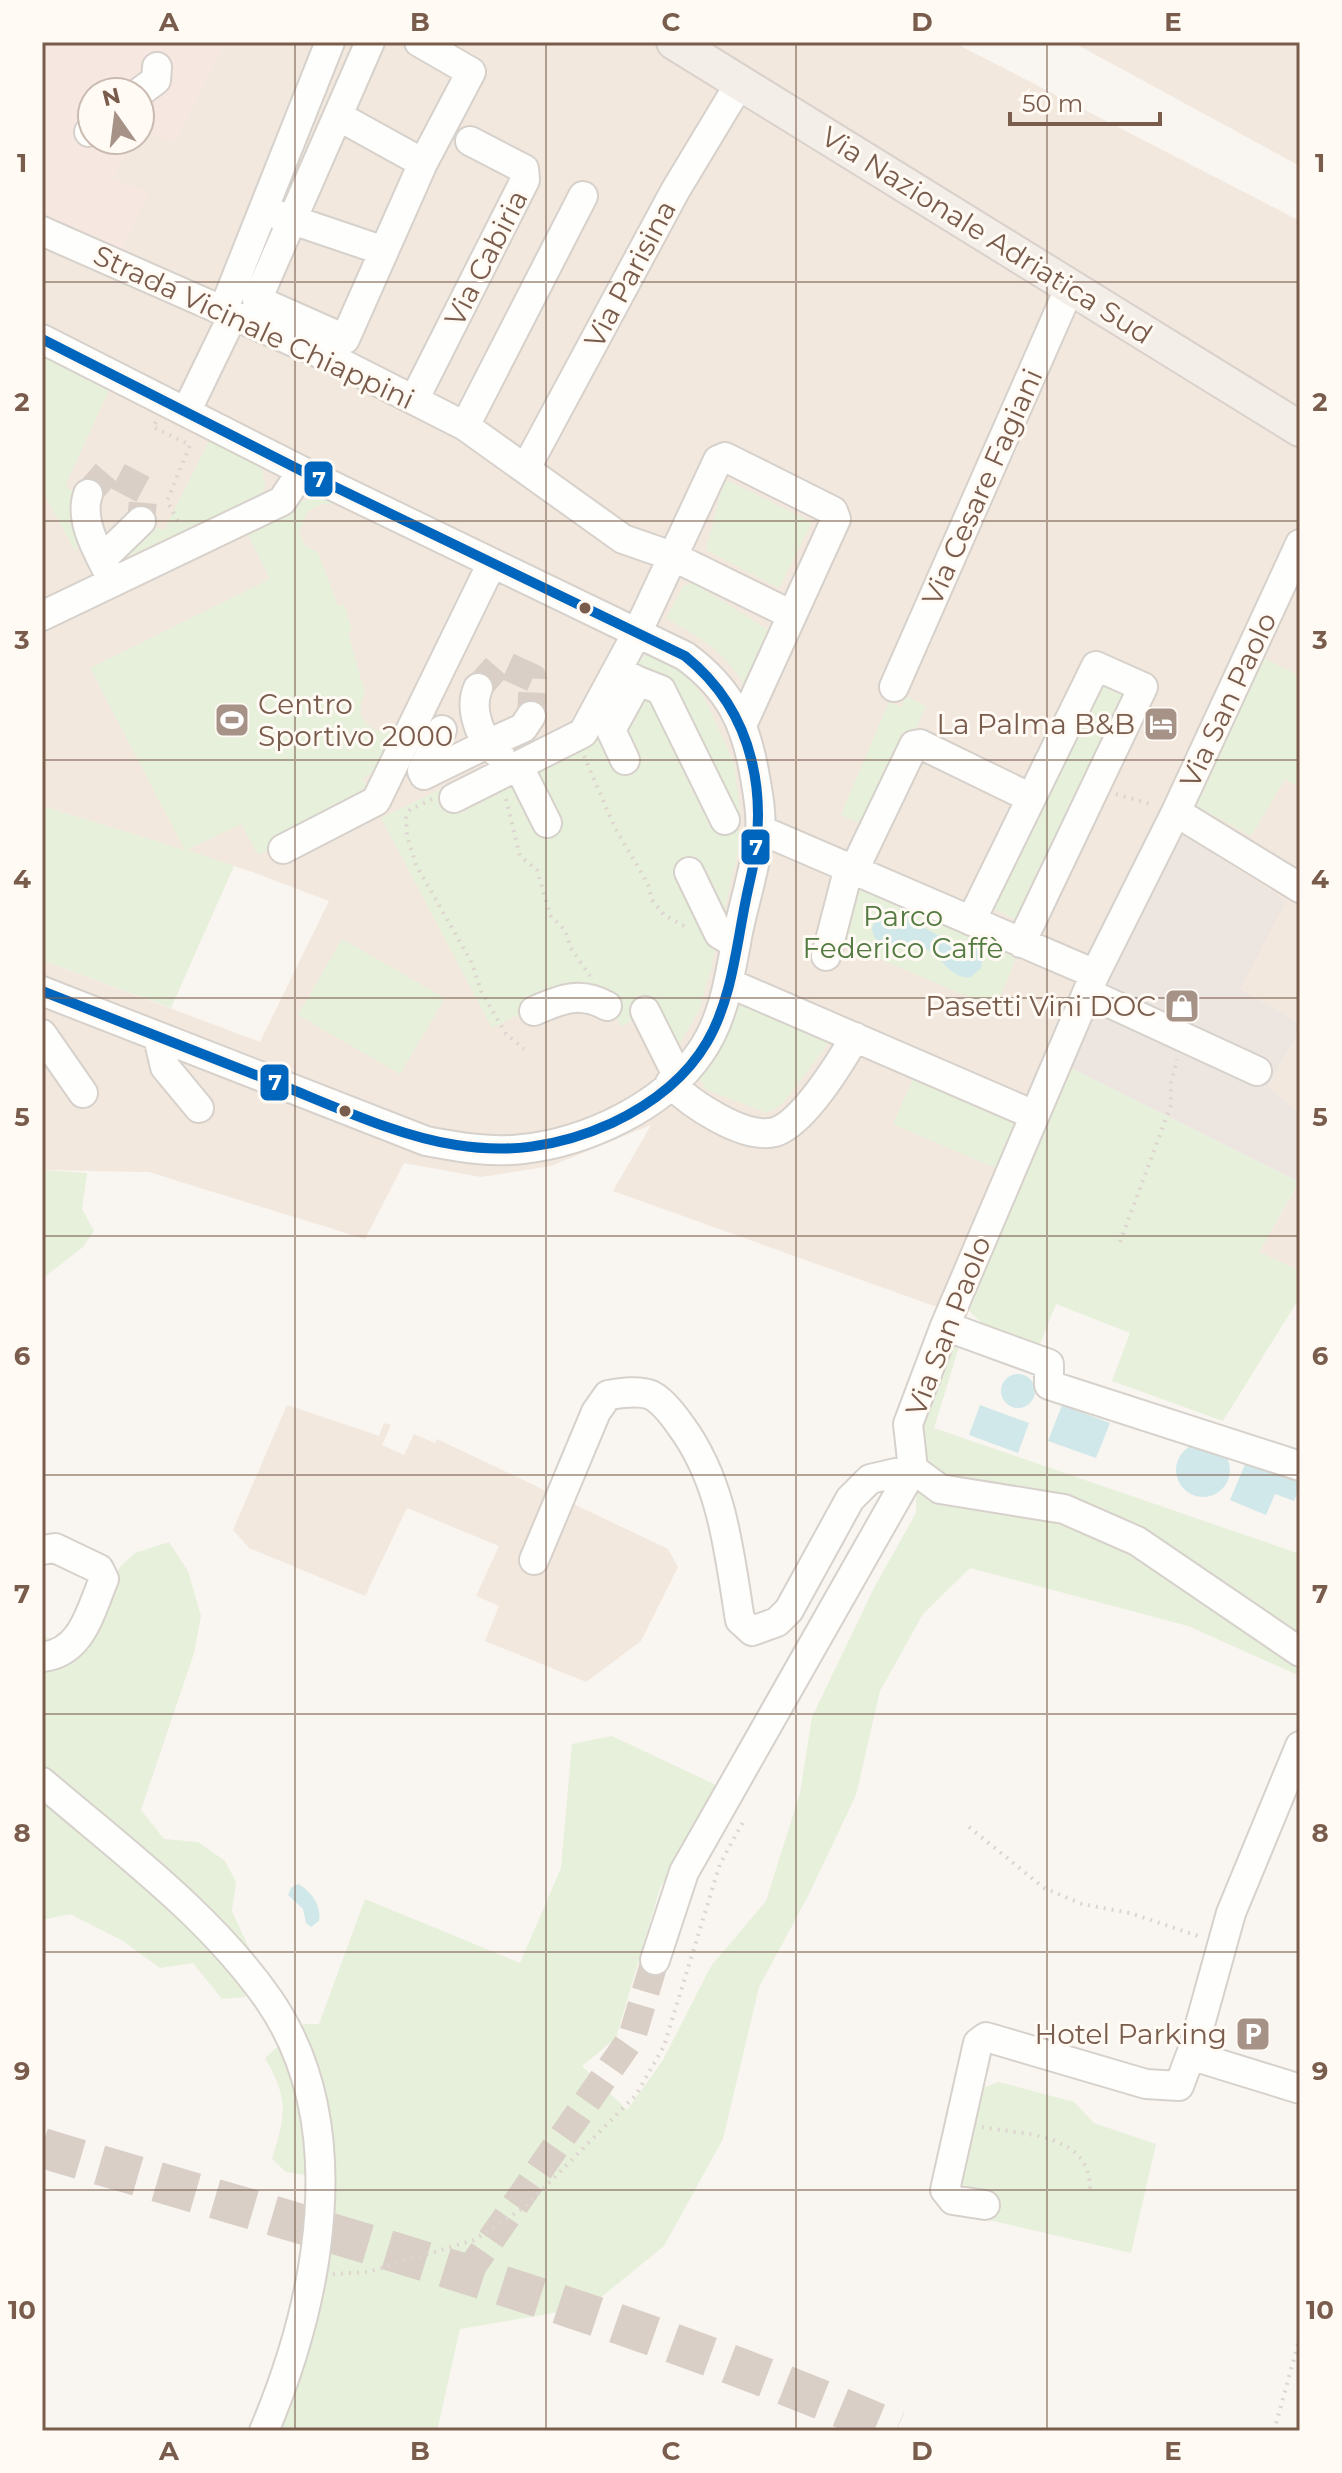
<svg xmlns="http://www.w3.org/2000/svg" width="1342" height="2473" font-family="Montserrat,sans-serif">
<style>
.residential{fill:#f2e8de;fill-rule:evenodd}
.commercial{fill:#f6e8e1}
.industrial{fill:#ede5e0}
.green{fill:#e7f0db}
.water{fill:#d0e8ea}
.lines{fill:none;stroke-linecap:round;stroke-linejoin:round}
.minor-tunnel{stroke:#d9cfc7;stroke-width:28;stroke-dasharray:28 14;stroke-linecap:butt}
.highway-tunnel{stroke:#d9cfc7;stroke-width:40;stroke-dasharray:40 20;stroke-linecap:butt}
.minor-casing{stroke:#d7d1cb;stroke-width:32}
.major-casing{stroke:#dad1cc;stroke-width:38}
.path{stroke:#dcd5d0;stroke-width:4;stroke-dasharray:2 6;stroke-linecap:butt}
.minor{stroke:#fefefd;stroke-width:28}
.major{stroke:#f3eee8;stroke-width:34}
.bus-1-casing{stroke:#fffaf3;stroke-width:16}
.bus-1{stroke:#0065bd;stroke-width:10}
.grid{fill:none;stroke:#7a5c4d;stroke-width:2;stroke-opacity:0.55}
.bus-dot{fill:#7a5c4d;stroke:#fffaf3;stroke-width:3}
.labels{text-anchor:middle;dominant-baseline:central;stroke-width:6;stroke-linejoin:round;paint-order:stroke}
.street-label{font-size:28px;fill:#7a5c4d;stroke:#fffaf3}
.poi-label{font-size:28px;fill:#7a5c4d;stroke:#fffaf3;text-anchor:end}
.park-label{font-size:28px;fill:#537a41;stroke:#fffaf3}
.line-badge{stroke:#fffaf3;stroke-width:3}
.badge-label{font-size:22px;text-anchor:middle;font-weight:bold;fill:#fff}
.neatline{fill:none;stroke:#7a5c4d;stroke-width:3}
.grid-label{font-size:26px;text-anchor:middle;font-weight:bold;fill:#7a5c4d}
</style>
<rect width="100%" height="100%" fill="#f9f5f0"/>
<path class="residential" d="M42 42H953L1300 221V1023L1240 989 966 1301 934 1306 613 1191 651 1125 551 1166 481 1177 404 1163 365 1239 149 1172 42 1170V960L260 1042 329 901 253 872 42 806ZM92 92H140V140H92Z
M1072 42H1300V166Z
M1300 1030V1114L1268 1086Z
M1300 1181V1271L1259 1252Z
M287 1405 379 1436 384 1423 391 1425 382 1445 404 1455 414 1434 435 1443 437 1439 668 1549 678 1567 641 1641 586 1682 485 1641 499 1606 476 1596 499 1546 407 1508 365 1596 249 1548 233 1530Z"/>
<path class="commercial" d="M42 42H227L175 143 140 128V92H92V140H132L114 178 149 193 116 262 42 229Z"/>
<path class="industrial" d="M1177 831 1286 901 1240 989 1300 1023V1030L1268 1086 1300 1114 1299 1182 1067 1066Z"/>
<path class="green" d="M42 356 109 390 65 486 76 494 80 545 75 551 42 490Z
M210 439 262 466 265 487 263 493 111 565 149 524 164 530Z
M724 479 812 522 779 588 706 550Z
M317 494 337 504H322L308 511 299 533 305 545 318 553 338 606 344 604 352 631 348 632 365 694C350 718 375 739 397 730L390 763 363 778 372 796 258 855 241 824 187 850 234 866 171 1008 42 960V806L185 850 90 668 270 579 245 529Z
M693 583 772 632 748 691C724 650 705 641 666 618L683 586Z
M644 654 681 670 704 697 734 763 740 812 738 851 710 973 699 1011 674 1052 653 1010 621 1026 600 987 590 994 572 987 492 1028 381 818 472 774 485 799 578 752 590 740Z
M1255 654 1300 676V788L1285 779 1251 836 1184 799Z
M1100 681 1126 693 1018 921 992 908Z
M906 696 926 706 871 827 841 815 889 702 901 707Z
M861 877 1021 947 995 1008 835 940Z
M342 939 445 998 400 1074 298 1015Z
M740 999 831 1040 783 1103 767 1113 707 1090 698 1076 722 1048Z
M1067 1066 1299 1182 1259 1252 1300 1271V1297L1223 1421 1112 1381 1130 1333 1056 1304 1040 1344 985 1326 966 1308Z
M914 1077 1020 1123 1000 1170 893 1124Z
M42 1170 87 1173 82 1209 94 1231 83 1247 42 1279Z
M962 1337 934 1428 1300 1554V1636L1256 1633 1300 1670V1676L1188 1626 970 1568 923 1614 880 1691 856 1795 808 1896 759 1987 723 2139 664 2246 589 2307 460 2329 437 2431H269L330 2179 286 2172 272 2159C286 2113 289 2100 265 2058L304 2024H319L365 1899 520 1963 561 1868 572 1744 612 1736 718 1786 660 1888 616 2038 582 2066 627 2110 663 2060 711 1966 766 1901 800 1793 812 1717 875 1586 916 1513 917 1442 945 1341Z
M169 1542 188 1571 201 1616 194 1653 141 1810 164 1839 198 1842 225 1861 236 1882 232 1911 254 1959 245 1997 222 1999 193 1963 160 1968 123 1941 70 1914 42 1920V1638L81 1637 120 1567 135 1553Z
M999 2082 1074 2102 1094 2123 1156 2144 1131 2253 951 2211 977 2090Z"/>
<path class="water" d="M896 911C919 923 946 946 974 944L983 957 981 968 971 977C951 981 941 954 920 946 902 939 879 957 872 930 874 917 882 909 896 911Z
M1001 1391a17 17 0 1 1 34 0a17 17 0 1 1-34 0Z
M980 1405 1029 1423 1018 1453 969 1435Z
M1062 1405 1110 1423 1096 1458 1048 1441Z
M1176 1470a27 27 0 1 1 54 0a27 27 0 1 1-54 0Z
M1251 1450 1300 1471V1486L1294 1501 1275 1494 1266 1515 1230 1500Z
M298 1884C311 1891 322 1906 319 1921L311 1927 306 1923 303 1909 288 1895 291 1888Z"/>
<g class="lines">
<path class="minor-tunnel" d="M88 494 108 471 144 490 141 521
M478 688 500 663 533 678 531 716
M467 2274 632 2037 655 1960"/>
<path class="highway-tunnel" d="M42 2148C329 2233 620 2311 896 2431"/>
<defs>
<path id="minor" d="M370 42 257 300 345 339 423 163 471 72 419 42
M140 92 156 80 157 67
M338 116 423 163
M89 132 92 130
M278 215 384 251
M42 231 337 361 465 426 623 539 672 556 792 615
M223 311 330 42
M42 339 302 471 685 656C730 689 746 723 755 777 758 794 762 815 760 831 756 865 745 899 738 932 730 973 725 1018 700 1053 663 1107 586 1142 523 1149 491 1153 458 1147 426 1141L42 991
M414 400 525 180 524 169 470 141
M186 412 233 315
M465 426 583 196
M526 468 675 191 740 83
M88 494C78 523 101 556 113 582
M102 559 141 521
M42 616 282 501 302 471
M623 673 638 681 611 730 625 760
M638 681 661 690 725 820
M894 687 1070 287
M478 688C470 706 478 728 487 744L523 728 531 716
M518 765 547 823
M424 775 487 744 500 755
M424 775 422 771 442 730
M454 798 583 733 637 633 718 460 725 457 833 511 836 519 743 723
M1176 812 1300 888
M761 830 1095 974
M283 849 376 801 492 563
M854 870 914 745 920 744 1031 798
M689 872 719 934 736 944
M971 921 1096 666 1143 687 1021 943
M826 956 849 867
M729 983 1034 1115
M1088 993 1257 1071
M534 1011C561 999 580 991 607 1006
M645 1011 678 1077
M42 1034 83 1093
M158 1037 165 1067 199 1108
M670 1083C691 1104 744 1140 775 1132 803 1123 840 1063 855 1037
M945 1326 1049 1364V1385L1300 1466
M42 1550 55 1548 99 1569 104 1579C90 1612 82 1653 42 1657
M534 1560 596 1412 608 1395C621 1393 638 1390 651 1395 662 1400 674 1416 681 1426 723 1483 729 1552 740 1620L752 1631 777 1622 789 1610 850 1499 870 1479 913 1469 940 1489 1064 1509 1137 1541 1300 1652
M42 1782C120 1849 210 1915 269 2000 355 2125 319 2301 264 2431
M655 1960 684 1872 913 1469 908 1424 945 1326 1095 974 1176 812 1300 544
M1194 2046 1206 2060 1300 2089
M985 2205 953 2200 945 2190 978 2043 986 2037 1146 2084 1179 2086 1194 2046 1231 1913 1300 1746"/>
<path id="major" d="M674 42 1300 429"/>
</defs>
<use href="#minor" class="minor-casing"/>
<use href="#major" class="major-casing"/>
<path class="path" d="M156 422 153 427 190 445 167 501 180 525
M584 756 615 828 648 884 652 900 664 915 688 928
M1116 794 1154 805
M432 799 410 810 406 818 407 836 416 865 472 963 481 991 506 1034 524 1049
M506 799 520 856 537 870 550 915 565 930 571 948 590 976
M1120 1242 1171 1105V1083L1177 1059
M969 1827 1044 1888 1082 1904 1130 1913 1201 1937
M982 2127C1025 2135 1092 2133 1090 2191
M333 2274 368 2272 474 2240 525 2207 636 2095 664 2046 720 1864 743 1822
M1274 2431 1300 2337"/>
<use href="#minor" class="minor"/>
<use href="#major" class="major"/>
<defs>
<path id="bus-1" d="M42 339 302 471 685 656C756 713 770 800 749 885 737 936 734 996 707 1042 686 1078 650 1105 612 1123 480 1183 384 1125 261 1077 188 1048 115 1020 42 991"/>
</defs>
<use href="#bus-1" class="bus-1-casing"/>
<use href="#bus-1" class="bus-1"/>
</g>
<path class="grid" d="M295 42V2431M546 42V2431M796 42V2431M1047 42V2431M42 282H1300M42 521H1300M42 760H1300M42 998H1300M42 1236H1300M42 1475H1300M42 1714H1300M42 1952H1300M42 2190H1300"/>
<defs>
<symbol id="stadium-square" viewBox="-11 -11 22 22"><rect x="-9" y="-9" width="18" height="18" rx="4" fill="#a69286" stroke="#fffaf3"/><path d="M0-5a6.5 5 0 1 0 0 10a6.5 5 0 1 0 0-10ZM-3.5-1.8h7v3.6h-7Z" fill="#fff"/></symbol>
<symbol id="hotel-square" viewBox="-11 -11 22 22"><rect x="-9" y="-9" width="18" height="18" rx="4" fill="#a69286" stroke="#fffaf3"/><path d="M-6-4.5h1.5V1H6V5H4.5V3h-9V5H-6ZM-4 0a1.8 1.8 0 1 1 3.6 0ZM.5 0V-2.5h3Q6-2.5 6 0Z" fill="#fff"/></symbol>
<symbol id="shop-square" viewBox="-11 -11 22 22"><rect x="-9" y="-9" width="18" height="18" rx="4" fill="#a69286" stroke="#fffaf3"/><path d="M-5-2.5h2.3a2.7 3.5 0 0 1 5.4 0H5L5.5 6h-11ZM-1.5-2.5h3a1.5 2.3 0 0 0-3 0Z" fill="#fff"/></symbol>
<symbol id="parking-square" viewBox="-11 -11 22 22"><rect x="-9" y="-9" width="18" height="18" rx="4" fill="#a69286" stroke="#fffaf3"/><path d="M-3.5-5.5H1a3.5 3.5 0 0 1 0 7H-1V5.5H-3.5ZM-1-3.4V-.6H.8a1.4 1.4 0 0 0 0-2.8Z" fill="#fff"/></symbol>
</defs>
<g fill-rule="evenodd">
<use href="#stadium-square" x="212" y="700" width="40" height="40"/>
<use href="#hotel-square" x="1141" y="704" width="40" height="40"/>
<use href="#shop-square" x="1162" y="986" width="40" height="40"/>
<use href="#parking-square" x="1233" y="2014" width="40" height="40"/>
</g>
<g class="bus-dot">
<circle cx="585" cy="608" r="7"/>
<circle cx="345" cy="1111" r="7"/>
</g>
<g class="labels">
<g class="street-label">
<text transform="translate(987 235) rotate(32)">Via Nazionale Adriatica Sud</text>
<text transform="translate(486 258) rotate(-63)">Via Cabiria</text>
<text transform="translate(630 274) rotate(-62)">Via Parisina</text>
<text transform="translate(254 327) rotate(25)">Strada Vicinale Chiappini</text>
<text transform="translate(982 487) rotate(-66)">Via Cesare Fagiani</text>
<text transform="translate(1228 700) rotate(-65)">Via San Paolo</text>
<text transform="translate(948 1326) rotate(-69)">Via San Paolo</text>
</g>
<g class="poi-label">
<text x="258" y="704" text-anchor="start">Centro<tspan x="258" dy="32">Sportivo 2000</tspan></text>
<text x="1135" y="724">La Palma B&amp;B</text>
<text x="1156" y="1006">Pasetti Vini DOC</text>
<text x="1227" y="2034">Hotel Parking</text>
</g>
<g class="park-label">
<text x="903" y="916">Parco<tspan x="903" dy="32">Federico Caffè</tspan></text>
</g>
</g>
<g class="line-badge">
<rect x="303" y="460" width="31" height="38" rx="8" fill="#0065bd"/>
<rect x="740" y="828" width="31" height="38" rx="8" fill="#0065bd"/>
<rect x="259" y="1063" width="31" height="39" rx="8" fill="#0065bd"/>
</g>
<g class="badge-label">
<text x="319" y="487">7</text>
<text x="756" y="855">7</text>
<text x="275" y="1090">7</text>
</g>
<rect width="1342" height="2473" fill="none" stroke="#fffaf3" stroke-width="88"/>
<g transform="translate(116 116) rotate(346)"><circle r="38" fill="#fffaf3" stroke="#cabbb1" stroke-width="2"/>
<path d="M0-6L14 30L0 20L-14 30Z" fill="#a69286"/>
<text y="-12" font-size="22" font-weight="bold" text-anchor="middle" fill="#7a5c4d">N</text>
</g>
<path d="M1010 112v12h150v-12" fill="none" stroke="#7a5c4d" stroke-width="4"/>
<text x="1022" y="112" font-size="24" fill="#7a5c4d" stroke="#fffaf3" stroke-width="6" paint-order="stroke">50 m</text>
<rect x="44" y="44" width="1254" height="2385" class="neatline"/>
<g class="grid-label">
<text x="169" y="31">A</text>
<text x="420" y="31">B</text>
<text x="671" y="31">C</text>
<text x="922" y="31">D</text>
<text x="1173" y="31">E</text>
<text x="22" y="172">1</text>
<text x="1320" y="172">1</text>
<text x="22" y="411">2</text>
<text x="1320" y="411">2</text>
<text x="22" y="649">3</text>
<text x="1320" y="649">3</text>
<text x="22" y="888">4</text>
<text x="1320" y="888">4</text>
<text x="22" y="1126">5</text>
<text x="1320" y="1126">5</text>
<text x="22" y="1365">6</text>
<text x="1320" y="1365">6</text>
<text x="22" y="1603">7</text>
<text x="1320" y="1603">7</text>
<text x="22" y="1842">8</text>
<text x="1320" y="1842">8</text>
<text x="22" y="2080">9</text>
<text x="1320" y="2080">9</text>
<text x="22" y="2319">10</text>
<text x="1320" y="2319">10</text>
<text x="169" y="2460">A</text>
<text x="420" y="2460">B</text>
<text x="671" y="2460">C</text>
<text x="922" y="2460">D</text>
<text x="1173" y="2460">E</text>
</g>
</svg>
